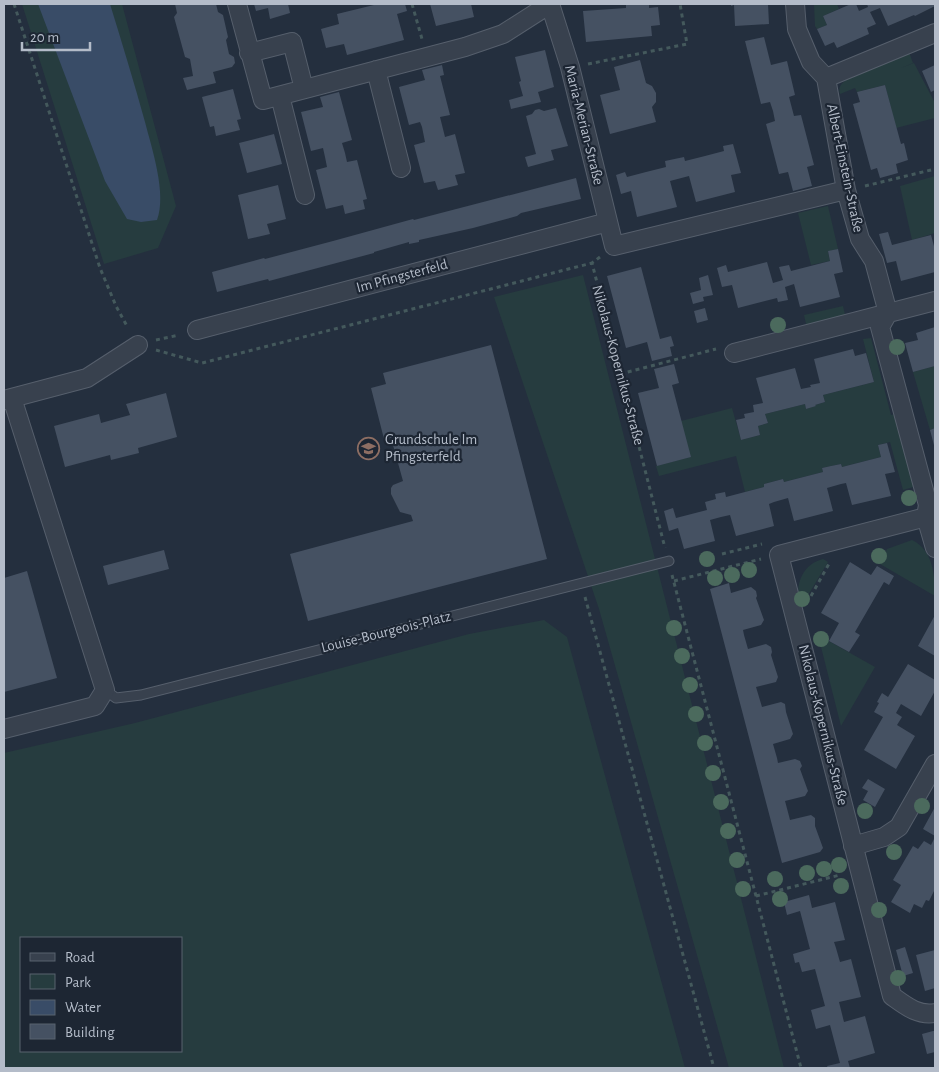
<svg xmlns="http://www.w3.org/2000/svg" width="939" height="1072" font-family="'Alegreya Sans',sans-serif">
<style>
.green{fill:#263c3f;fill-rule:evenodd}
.water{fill:#394c67}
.building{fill:#455162}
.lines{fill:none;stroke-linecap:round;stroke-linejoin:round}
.service-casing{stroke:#565f6c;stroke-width:11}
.minor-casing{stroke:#565f6c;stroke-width:20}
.path{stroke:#44595c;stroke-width:3;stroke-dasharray:4 4;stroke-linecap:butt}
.service{stroke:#38414e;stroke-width:9}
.minor{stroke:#38414e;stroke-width:18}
.tree{fill:#4b6a5d}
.labels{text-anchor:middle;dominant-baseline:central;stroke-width:4.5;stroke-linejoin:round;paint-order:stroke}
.street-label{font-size:15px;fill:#b4bcc9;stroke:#1d2633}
.poi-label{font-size:15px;fill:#b4bcc9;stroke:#1d2633;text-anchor:start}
</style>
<rect width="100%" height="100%" fill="#242f3e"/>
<path class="green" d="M22 4H122L176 206 158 248 104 264Z
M814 4H837L839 9 823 16 827 25 817 29 815 26Z
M909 52 913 63 901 68 914 63 935 103V118L896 128 885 85 857 92 855 88 840 94C838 87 841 84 847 79Z
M935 176V233L912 240 900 186Z
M828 206 838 249 828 252 830 261 811 265 798 213Z
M583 275 784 1068H729L599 609 494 297Z
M843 306 846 319 807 328 804 315Z
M871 338 891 415 898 413 917 486 903 490 890 442 878 445 881 457 842 467 841 464 822 468 823 472 784 482 783 479 764 484V487L745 492 736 456 659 476 656 466 690 457 681 421 732 408 741 440 760 435 758 426 768 423 765 414 805 404 806 409 815 406V405L825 402 823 395 874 382 863 339Z
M935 366V428L930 430 913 372Z
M912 540C933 550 935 575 935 596L880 564 887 549Z
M823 559 828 562 804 602 798 599C797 580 804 564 823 559Z
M544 620 567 637 685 1068H4V753L135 723 469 634ZM21 938H181V1051H21Z
M818 635 875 667 841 726Z"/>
<path class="water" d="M38 4H110C122 43 134 82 145 122 152 149 167 194 157 220L141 222 127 219 105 181Z"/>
<path class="building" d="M175 4H216L218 12 223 15 228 37 226 40 229 54 234 57 235 63 232 67 213 72 216 83 187 90 183 78 193 76 190 59 185 57 174 17 177 13Z
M254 4H288L290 13 270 19 268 8 256 11Z
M378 4H405L407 11 397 14 404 40 347 55 344 44 326 48 321 29 339 24 337 14Z
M430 4H471L474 17 436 26Z
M626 4H649V8L658 7 660 25 651 26 652 36 586 42 583 11 626 8Z
M731 4H768L769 24 735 26 734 5 731 6Z
M851 4H856L859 11 868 7 867 4H935V6L915 16 914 15 888 26 880 8 870 12 876 24 867 28 869 34 837 48 834 42 825 46 817 29 827 25 823 16Z
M764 37 771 65 787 61 795 95 789 97 794 116 801 115 814 165 807 167 812 186 793 191 788 172 779 174 766 124 775 121 773 111 770 102 761 104 745 41Z
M545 50 554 87 538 92 541 102 511 109 509 100 523 96 519 82 521 81 515 57Z
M640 60 646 83 652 86 656 93V102L652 107 656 122 610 134 600 95 620 90 614 67Z
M442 65 444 75 440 76 450 115 440 117 445 137 455 134 465 173 455 175 458 185 438 190 435 181 424 183 414 145 425 142 422 127 420 122 409 125 399 87 425 80 422 70Z
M935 65V90L931 92 922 71Z
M885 85 901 144 904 143 908 160 896 164 898 173 880 178 877 168 871 170 853 104 860 102 857 92Z
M233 89 241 119 237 120 240 130 216 136 214 126 210 127 202 97Z
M339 92 352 140 342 143 345 153 347 162 357 160 367 199 363 200 365 209 345 214 343 205 326 209 316 170 327 167 325 157 323 148 311 151 301 112 323 107 320 97Z
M556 108 568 146 551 150 554 160 528 167 525 157 536 154 526 116 532 114 535 110 539 109 544 111Z
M274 134 282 164 247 173 239 143Z
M733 144 741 173 731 175 735 192 696 202 689 176 670 181 677 207 637 217 631 191 621 194 616 175 625 172 627 177 646 172 666 167 665 161 684 157 685 161 705 156 724 151 723 146Z
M576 178 581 199 521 213 517 216 473 228 419 240V242L409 244V242L374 252V253L269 281 268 279 217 292 212 272 264 258 265 259 333 241 413 219 414 220Z
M278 185 286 219 267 224 270 234 248 239 238 195Z
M888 232 892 245 931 235 935 250V272L901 281 896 261 887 263 879 234Z
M838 249 843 272 834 274 840 297 800 307 794 284 785 287 788 300 778 302 777 298 738 308 732 285 722 287 717 268 726 265 728 272 767 262 773 283 783 280 779 267 789 265 791 271 830 261 828 251Z
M641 267 660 339 671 336 674 346 670 347 672 356 652 361 647 342 626 348 607 276Z
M708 275 713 295 703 297 704 301 693 304 690 293 701 290 699 278Z
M705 308 708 320 697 323 694 311Z
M935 327V366L913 372 905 343 918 340 916 333Z
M491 345 547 559 308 621 290 554 413 521 411 515 400 512 391 494V488L393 485 403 481 391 438 384 439 371 388 386 384 383 373Z
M853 349 855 356 866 353 874 382 823 395 825 402 815 405 816 406 806 409 805 404 765 414 768 423 758 426 760 435 741 440 736 420 745 418 744 414 754 412 753 405 763 403 756 378 795 368 801 389 811 387 810 385 820 383 814 359Z
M674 364 679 383 672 385 691 457 657 466 638 393 659 388 654 369Z
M166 393 177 437 138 448 139 453 111 460 110 455 65 467 54 426 99 414 101 423 130 415 126 404Z
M935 428V449L930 430Z
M887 443 895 472 885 474 891 496 852 505 846 483 841 484 827 488 833 511 794 521 788 498 774 502 769 504 774 526 736 536 730 515 721 517 710 520 715 541 684 549 678 528 669 531 664 511 673 508 676 518 707 510 705 502 716 499 715 494 725 492 726 497 764 487V484L783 479 784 482 823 472 822 468 831 466 841 464 842 467 881 457 878 445Z
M164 550 169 569 108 585 103 566Z
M850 562 871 575 877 566 894 576 889 585 884 582 855 632 860 635 849 652 829 641 839 623 821 613Z
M27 571 57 678 4 692V578Z
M729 583 731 593 751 587 756 591 757 596 756 598 764 620 761 625 743 630 744 635 748 649 766 644 771 647 772 652 771 655 778 677 776 682 756 687 762 707 781 702 785 704 786 712 793 734 790 739 773 744 777 758 778 763 795 759 800 761 802 766 800 769 808 791 805 796 785 801 789 816 790 820 811 815 815 818V826L823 848 820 852 782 863 710 589Z
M935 615V656L918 646Z
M908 664 935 680V691L921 716 901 704 896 713 902 717 897 725 915 736 896 769 864 750 883 717 874 712 879 703 877 702 882 693 888 697Z
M868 779 885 789 875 807 863 800 868 791 862 788Z
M935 807V836L923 829Z
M935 837V889L929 901 926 900 922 908 914 904 910 913 891 902 901 885 893 880 913 846 918 849 924 841 931 845Z
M809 895 812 908 835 902 845 940 834 942 836 948 840 962 851 959 861 997 839 1002 844 1022 865 1016 875 1053 848 1061 850 1068H828L827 1066 840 1063 830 1025 816 1029 811 1010 825 1006 815 969 802 972 799 962 795 963 793 954 810 949 800 911 787 915 784 902Z
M905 947 913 973 903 976 896 950Z
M935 950V988L925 991 916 955Z
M933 1031H935V1052L927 1054 922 1034Z"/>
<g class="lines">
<defs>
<path id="service" d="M105 690 116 698 141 695 669 561"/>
<path id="minor" d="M237 4 263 100 465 47 503 34 550 4
M550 4 570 67 614 246 846 190
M795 4 797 29 811 62 826 78 846 190 860 239 874 261 888 313 880 327 928 505 926 517 935 548
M249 53 292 42 304 89
M376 70 401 168
M826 78 935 33
M280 96 305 195
M197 330 608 222
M734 353 935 301
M4 400 87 378 138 345
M926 517 779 555 892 996C906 1006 918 1016 935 1013
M4 729 95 706 105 690 12 398
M853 846 884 837 899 827 935 764"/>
</defs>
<use href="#service" class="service-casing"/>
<use href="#minor" class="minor-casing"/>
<path class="path" d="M14 4 100 268 116 306 128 328
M412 4 422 39
M588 64 687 44 680 4
M865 186 935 169
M600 257 592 263 665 548
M156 340 179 335
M156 350 202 363 592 263
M620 374 716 349
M722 554 762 544
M672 575 801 1068
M674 581 761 559
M811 596 830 562
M585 597 714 1068
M756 896 840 875"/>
<use href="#service" class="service"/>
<use href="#minor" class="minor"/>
</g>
<g class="tree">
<circle cx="778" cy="325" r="8"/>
<circle cx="897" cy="347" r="8"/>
<circle cx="909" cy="498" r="8"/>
<circle cx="879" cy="556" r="8"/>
<circle cx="707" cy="559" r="8"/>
<circle cx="749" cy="570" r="8"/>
<circle cx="732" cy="575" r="8"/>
<circle cx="715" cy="578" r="8"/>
<circle cx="802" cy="599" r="8"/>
<circle cx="674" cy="628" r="8"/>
<circle cx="821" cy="639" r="8"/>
<circle cx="682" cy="656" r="8"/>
<circle cx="690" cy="685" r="8"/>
<circle cx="696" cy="714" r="8"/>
<circle cx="705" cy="743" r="8"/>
<circle cx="713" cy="773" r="8"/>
<circle cx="721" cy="802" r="8"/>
<circle cx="922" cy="806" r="8"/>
<circle cx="865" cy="811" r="8"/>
<circle cx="728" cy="831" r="8"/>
<circle cx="894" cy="852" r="8"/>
<circle cx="737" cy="860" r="8"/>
<circle cx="839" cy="865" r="8"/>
<circle cx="824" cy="869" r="8"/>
<circle cx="807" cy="873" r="8"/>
<circle cx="775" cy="879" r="8"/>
<circle cx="841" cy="886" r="8"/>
<circle cx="743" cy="889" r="8"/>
<circle cx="780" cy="899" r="8"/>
<circle cx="879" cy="910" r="8"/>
<circle cx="898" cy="978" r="8"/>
</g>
<defs>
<symbol id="school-ring" viewBox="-11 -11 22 22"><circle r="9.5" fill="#1d2633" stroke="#8d6e63" stroke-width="1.5"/><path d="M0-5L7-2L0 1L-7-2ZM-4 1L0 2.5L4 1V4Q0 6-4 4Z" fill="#8d6e63"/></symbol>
</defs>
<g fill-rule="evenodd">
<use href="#school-ring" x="356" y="436" width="25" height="25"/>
</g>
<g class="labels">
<g class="street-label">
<text transform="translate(584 125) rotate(76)">Maria-Merian-Straße</text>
<text transform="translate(845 168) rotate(78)">Albert-Einstein-Straße</text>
<text transform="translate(402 276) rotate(-15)">Im Pfingsterfeld</text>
<text transform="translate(618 365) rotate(75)">Nikolaus-Kopernikus-Straße</text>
<text transform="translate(386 632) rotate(-14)">Louise-Bourgeois-Platz</text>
<text transform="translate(823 725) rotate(76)">Nikolaus-Kopernikus-Straße</text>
</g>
<g class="poi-label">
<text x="385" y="439">Grundschule Im<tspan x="385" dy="17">Pfingsterfeld</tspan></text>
</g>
</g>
<rect width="939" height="1072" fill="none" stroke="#b4bcc9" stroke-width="10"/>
<rect x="20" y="937" width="162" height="115" fill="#1d2633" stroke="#59626f"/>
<rect x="30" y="953" width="25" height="8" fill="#38414e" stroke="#59626f"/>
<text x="65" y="962" font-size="15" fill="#b4bcc9">Road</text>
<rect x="30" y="974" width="25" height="15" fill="#263c3f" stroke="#59626f"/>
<text x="65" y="987" font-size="15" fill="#b4bcc9">Park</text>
<rect x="30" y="1000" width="25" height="15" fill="#394c67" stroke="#59626f"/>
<text x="65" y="1012" font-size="15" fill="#b4bcc9">Water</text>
<rect x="30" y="1024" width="25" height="15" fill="#455162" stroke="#59626f"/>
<text x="65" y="1037" font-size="15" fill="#b4bcc9">Building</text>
<path d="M22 42v8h68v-8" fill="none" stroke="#b4bcc9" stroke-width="2.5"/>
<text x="30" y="42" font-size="15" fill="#b4bcc9" stroke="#1d2633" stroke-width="4" paint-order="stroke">20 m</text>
</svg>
